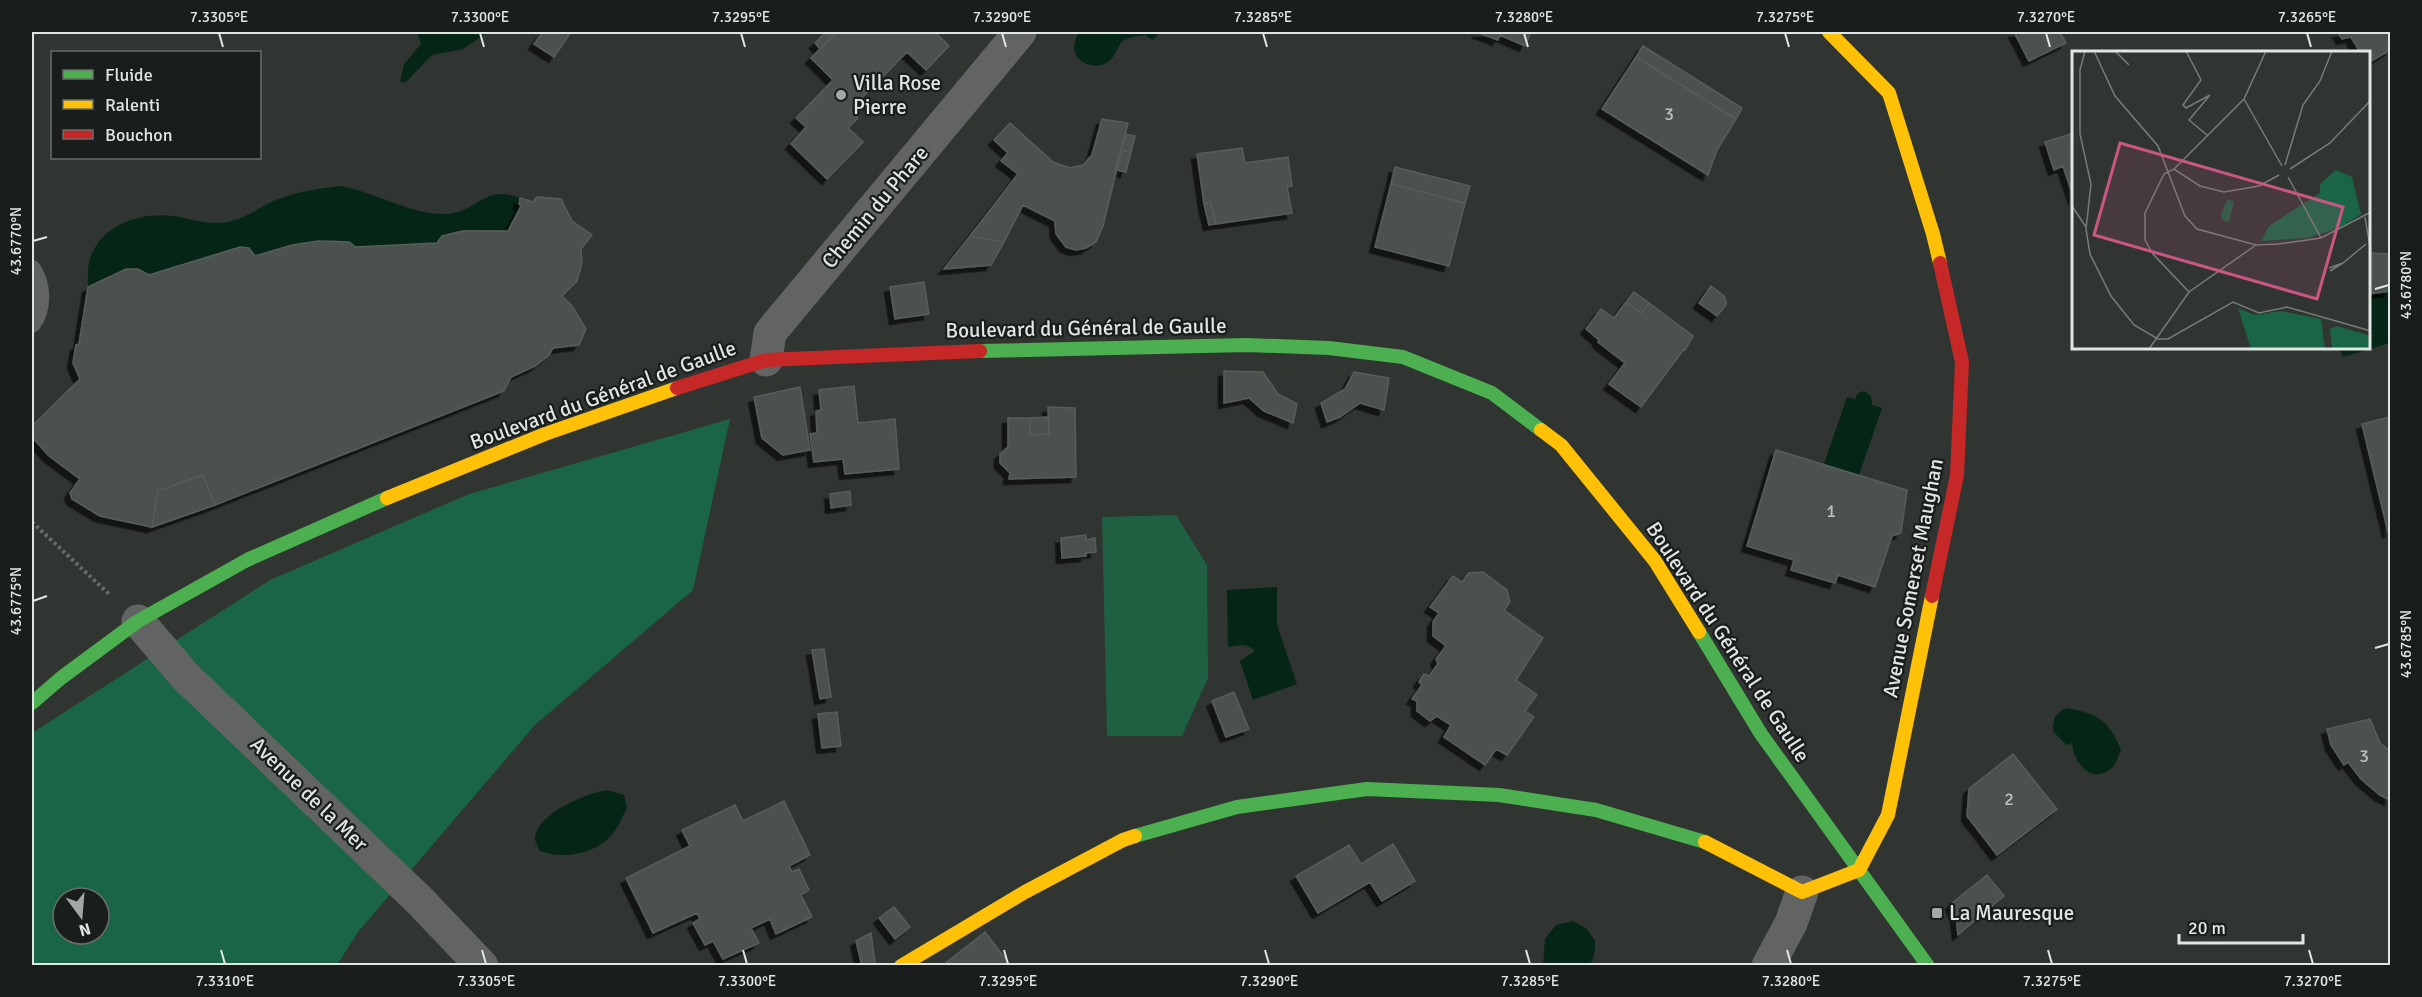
<svg xmlns="http://www.w3.org/2000/svg" width="2422" height="997" font-family="Signika,sans-serif">
<style>
.green{fill:#1f5f42}
.forest{fill:#196545;fill-rule:evenodd}
.water{fill:#052517}
.building{fill:#4c514e;stroke:#585d5a;stroke-width:1.5;filter:url(#shadow)}
.lines{fill:none;stroke-linecap:round;stroke-linejoin:round}
.path{stroke:#696b6a;stroke-width:4;stroke-dasharray:3 3;stroke-linecap:butt}
.lane{stroke:#616462;stroke-width:18}
.street{stroke:#616462;stroke-width:33}
.fast{stroke:#4caf50;stroke-width:14}
.slow{stroke:#ffc107;stroke-width:14}
.jam{stroke:#c62828;stroke-width:14}
.ticks{fill:none;stroke:#e0e6e3;stroke-width:2}
.poi-dot{fill:#a2a8a5;stroke:#191d1b;stroke-width:2}
.labels{text-anchor:middle;dominant-baseline:central;stroke-width:4.5;stroke-linejoin:round;paint-order:stroke}
.number-label{font-size:18px;fill:#bbc1be}
.poi-label{font-size:21px;fill:#e0e6e3;stroke:#191d1b;text-anchor:start}
.street-label{font-size:21px;fill:#e0e6e3;stroke:#191d1b}
.inset-road{fill:none;stroke:#767c79;stroke-width:1.5}
.view{fill:#cb5684;fill-opacity:0.15;stroke:#cb5684;stroke-width:3}
.inset-edge{fill:none;stroke:#e0e6e3;stroke-width:3}
.neatline{fill:none;stroke:#e0e6e3;stroke-width:2}
.ticks-label{font-size:15px;text-anchor:middle;fill:#e0e6e3}
</style>
<defs>
<filter id="shadow"><feDropShadow dx="-5.5" dy="5.5" stdDeviation="0" flood-color="#0009"/></filter>
</defs>
<rect width="100%" height="100%" fill="#303532"/>
<path class="green" d="M1176 515 1207 565 1208 678 1182 736H1107L1102 517Z"/>
<path class="forest" d="M730 419 693 590 535 725 358 932 337 965 32 966V733L270 580 469 494ZM63 898H99V934H63Z"/>
<path class="water" d="M417 32H488L463 49 432 55 406 82H400L404 64 421 44Z
M1079 32H1158L1159 33 1153 40 1145 35C1136 36 1129 37 1122 42 1117 47 1115 57 1109 61 1100 69 1082 66 1076 55 1072 47 1075 39 1079 32Z
M341 186C374 192 410 214 443 214 478 214 483 183 520 198L519 204 521 206 508 231C487 231 451 224 437 243L356 247C336 230 279 251 255 256L249 248 240 247 149 275C127 263 109 277 88 287 88 279 87 268 90 259 101 225 139 212 173 216 190 218 209 226 227 222 245 219 258 208 273 201 295 192 317 189 341 186Z
M2390 292V343L2343 357 2339 348H2370V294Z
M1864 391 1871 396 1872 405 1882 408 1859 475 1824 464 1847 397 1855 399 1858 393Z
M1277 587V625L1297 684 1253 700 1240 661 1255 651C1248 643 1238 645 1228 647L1227 590Z
M2067 708C2098 714 2109 720 2121 750 2118 755 2117 763 2113 767 2092 786 2074 764 2072 743L2066 745 2053 731C2053 718 2055 713 2067 708Z
M607 790 624 795 627 808C622 817 617 830 610 837 592 855 563 859 540 851 538 847 535 842 535 838 537 813 587 793 607 790Z
M1573 921 1587 929 1595 941V951L1592 961 1588 965H1543L1545 939 1556 925Z"/>
<path class="building" d="M543 32H571L554 57 534 44Z
M826 32H837L820 49 815 43Z
M837 32H878L881 34 883 32H935L949 46 926 70 907 52 850 110 858 118 848 128 863 142 827 179 791 144 806 127 796 118 833 80 811 58Z
M1477 32H1531L1525 46 1500 35 1498 40Z
M2014 32H2060L2066 43 2029 61Z
M2338 32H2390V50L2370 62V52H2360L2351 37 2342 39Z
M1643 46 1742 108 1736 119 1636 57Z
M1636 57 1736 119 1717 150 1708 175 1602 109Z
M1102 119 1128 123 1103 226 1096 242 1086 248 1076 250 1066 247 1056 234 1055 221 1023 205 1004 242 970 236 1018 174 1001 161 1008 153 994 140 1010 123 1053 162 1070 168 1083 165 1092 155Z
M2074 133V199L2063 166 2054 170 2045 142Z
M1125 134 1135 136 1131 152 1121 150Z
M1242 148 1245 163 1288 157 1292 186 1287 187 1292 213 1216 224 1210 202 1204 204 1197 154Z
M1121 150 1131 152 1126 172 1116 170Z
M1395 167 1470 186 1465 203 1391 184Z
M1391 184 1465 203 1449 266 1375 247Z
M537 197 561 199 572 221 592 235 581 249 582 263 577 281 562 296 572 306 586 329 579 345 553 348 549 355 535 366 511 377 504 391 215 505 203 475 158 491 152 527 100 516 72 499 70 493 80 479 49 456 32 437V426L80 379 73 363 76 345 79 344 88 287 126 269H138L149 275 240 247 249 248 255 256 292 245 318 241 349 242 356 247 437 243 442 236 463 231H508L521 206 519 204 520 198 533 202Z
M1210 202 1216 224 1209 225 1204 204Z
M970 236 1004 242 991 265 944 269Z
M2370 253 2390 254V291L2370 294Z
M924 282 929 314 895 319 890 287Z
M1711 286 1724 296 1726 301V305L1717 316 1699 303Z
M1634 292 1649 303 1641 313 1626 302Z
M1626 302 1641 313 1649 303 1693 336 1685 350 1684 349 1641 407 1609 384 1625 363 1598 342 1599 340 1586 329 1601 309 1614 318Z
M1224 371 1263 372 1278 394 1297 404 1293 423 1264 411 1249 398 1224 403Z
M1354 372 1389 378 1384 410 1360 403 1340 417 1327 422 1321 403 1345 389Z
M854 386 858 423 895 419 899 469 845 474 843 459 814 462 810 434 817 433 816 411 821 410 819 390Z
M800 387 810 450 783 455 762 438 754 397Z
M1048 407 1075 408 1076 477 1009 479 1010 473 1000 463V454L1008 447V418H1030V435L1049 434Z
M1049 417V434L1030 435V418Z
M2390 417V532H2388L2362 424Z
M1776 450 1907 490 1901 533 1892 536 1875 587 1838 575 1835 583 1791 570 1794 560 1747 546Z
M203 475 215 505 152 527 158 491Z
M850 491 851 505 831 508 830 494Z
M1086 535V540L1095 538 1096 552 1086 553V556L1062 558 1061 538Z
M1483 572 1507 590 1510 602 1504 610 1543 638 1516 680 1537 695 1525 711 1534 717 1507 755 1496 749 1485 765 1444 737 1451 725 1437 716 1430 721 1417 711V701L1412 699 1422 685 1419 682 1424 674 1429 676 1438 664 1436 659 1446 646 1433 636V622L1439 613 1430 607 1453 576 1462 582 1469 573Z
M824 649 831 697 820 699 812 650Z
M1234 692 1249 729 1226 737 1212 701Z
M837 712 841 746 822 748 818 714Z
M2370 719 2380 743 2390 751V800L2380 795 2361 779 2348 762 2344 765 2331 745 2327 729Z
M2013 754 2057 809 1997 855 1967 816 1969 789Z
M784 801 810 855 789 866 792 872 799 869 809 890 801 895 812 917 776 934 770 919 751 928 759 943 723 959 713 941 705 945 693 923 700 919 697 913 653 933 626 878 690 846 682 830 735 805 743 821Z
M1393 844 1415 881 1382 901 1370 882 1318 913 1296 876 1349 845 1361 864Z
M1987 875 2004 896 1958 935 1956 916 1951 904Z
M894 907 910 927 895 939 879 918Z
M985 932 1011 966H942Z
M871 933 875 963 872 966H862L856 941Z"/>
<g class="lines">
<path class="path" d="M32 522 110 595"/>
<path class="lane" d="M32 269C43 286 43 308 32 324"/>
<path class="street" d="M766 360 770 333 1020 32
M138 621 185 676 419 900 482 966
M1768 966 1791 923 1802 892"/>
<path class="fast" d="M980 351 1247 345 1329 348 1403 357 1492 393 1541 430
M1699 632 1761 734 1928 966
M32 703 61 678 138 621 247 560 387 498
M1135 836 1237 807 1367 789 1499 795 1596 810 1705 842"/>
<path class="slow" d="M1829 32 1889 93 1933 234 1940 263
M1541 430 1561 445 1655 561 1699 632
M387 498 545 434 677 388
M1705 842 1802 892 1859 870 1888 815 1932 596
M901 966 1025 892 1123 840 1135 836"/>
<path class="jam" d="M677 388 766 360 980 351
M1932 596 1957 475 1962 362 1940 263"/>
</g>
<path class="ticks" d="M219 33 223 47M480 33 484 47M741 33 745 47M1002 33 1006 47M1263 33 1267 47M1524 33 1528 47M1785 33 1789 47M2046 33 2050 47M2307 33 2311 47M33 241 47 237M2375 289 2389 285M33 601 47 596M2375 648 2389 644M221 950 225 964M482 950 486 964M743 950 747 964M1004 950 1008 964M1265 950 1269 964M1526 950 1530 964M1787 950 1791 964M2048 950 2052 964M2309 950 2313 964"/>
<g class="poi-dot">
<circle cx="841" cy="95" r="6"/>
<rect x="1931" y="907" width="12" height="12" rx="3"/>
</g>
<g class="labels">
<g class="number-label">
<text x="1669" y="114">3</text>
<text x="1831" y="511">1</text>
<text x="2364" y="756">3</text>
<text x="2009" y="799">2</text>
</g>
<g class="poi-label">
<text x="853" y="83">Villa Rose<tspan x="853" dy="24">Pierre</tspan></text>
<text x="1949" y="913">La Mauresque</text>
</g>
<g class="street-label">
<text transform="translate(875 207) rotate(-50)">Chemin du Phare</text>
<text transform="translate(1086 328) rotate(-1)">Boulevard du Général de Gaulle</text>
<text transform="translate(603 395) rotate(-20)">Boulevard du Général de Gaulle</text>
<text transform="translate(1913 578) rotate(-79)">Avenue Somerset Maughan</text>
<text transform="translate(1728 642) rotate(57)">Boulevard du Général de Gaulle</text>
<text transform="translate(309 794) rotate(44)">Avenue de la Mer</text>
</g>
</g>
<g transform="translate(2072 51)">
<rect width="298" height="298" fill="#303532"/>
<path d="M155 149 162 150 157 171 150 169 149 164Z" fill="#1f5f42"/>
<path d="M264 119 280 126 289 163 267 177 235 187 189 190 197 175 248 142V133ZM166 257 183 264 209 260 249 268 253 298H179ZM264 275 296 284 298 298H260L258 278Z" fill="#196545"/>
<path class="inset-road" d="M13 0 8 19V83L19 133 14 178 18 203 39 245 62 274 86 288H96L161 251 187 262 215 256 299 280M22 0 43 45 86 95 113 165 125 178 184 194 206 193 249 187 299 161M43 0 57 14M114 0 129 29 111 54 114 57 138 44 117 69 135 84M172 48 210 115M213 114 231 54 248 30 260 0M102 118 172 48 194 0M218 118 258 92 299 49M216 126 249 187M0 155 14 176M293 166 299 202M271 212 294 193M257 217 271 212 258 220M117 241 81 203 73 189V162L92 123 102 118 128 135 152 141 187 135 207 124M77 298 117 241 184 194"/>
<path class="view" d="M48 92 271 156 245 248 22 184Z"/>
<rect width="298" height="298" class="inset-edge"/>
</g>
<rect width="2422" height="997" fill="none" stroke="#191d1b" stroke-width="66"/>
<rect x="51" y="51" width="210" height="108" fill="#191d1b" stroke="#696d6b" stroke-width="1.5"/>
<rect x="63" y="70" width="30" height="9" fill="#4caf50" stroke="#696d6b" stroke-width="1.5"/>
<text x="105" y="81" font-size="18" fill="#e0e6e3">Fluide</text>
<rect x="63" y="100" width="30" height="9" fill="#ffc107" stroke="#696d6b" stroke-width="1.5"/>
<text x="105" y="111" font-size="18" fill="#e0e6e3">Ralenti</text>
<rect x="63" y="130" width="30" height="9" fill="#c62828" stroke="#696d6b" stroke-width="1.5"/>
<text x="105" y="141" font-size="18" fill="#e0e6e3">Bouchon</text>
<g transform="translate(81 916) rotate(164)"><circle r="28" fill="#191d1b" stroke="#696d6b" stroke-width="1.5"/>
<path d="M0-4.5L10 22L0 15L-10 22Z" fill="#a2a8a5"/>
<text y="-9" font-size="16" font-weight="bold" text-anchor="middle" fill="#e0e6e3">N</text>
</g>
<path d="M2179 934v9h124v-9" fill="none" stroke="#e0e6e3" stroke-width="3"/>
<text x="2188" y="934" font-size="18" fill="#e0e6e3" stroke="#191d1b" stroke-width="4.5" paint-order="stroke">20 m</text>
<rect x="33" y="33" width="2356" height="931" class="neatline"/>
<g class="ticks-label">
<text x="219" y="22">7.3305°E</text>
<text x="480" y="22">7.3300°E</text>
<text x="741" y="22">7.3295°E</text>
<text x="1002" y="22">7.3290°E</text>
<text x="1263" y="22">7.3285°E</text>
<text x="1524" y="22">7.3280°E</text>
<text x="1785" y="22">7.3275°E</text>
<text x="2046" y="22">7.3270°E</text>
<text x="2307" y="22">7.3265°E</text>
<text transform="translate(16 241) rotate(-90)" y="5">43.6770°N</text>
<text transform="translate(2406 285) rotate(-90)" y="5">43.6780°N</text>
<text transform="translate(16 601) rotate(-90)" y="5">43.6775°N</text>
<text transform="translate(2406 644) rotate(-90)" y="5">43.6785°N</text>
<text x="225" y="986">7.3310°E</text>
<text x="486" y="986">7.3305°E</text>
<text x="747" y="986">7.3300°E</text>
<text x="1008" y="986">7.3295°E</text>
<text x="1269" y="986">7.3290°E</text>
<text x="1530" y="986">7.3285°E</text>
<text x="1791" y="986">7.3280°E</text>
<text x="2052" y="986">7.3275°E</text>
<text x="2313" y="986">7.3270°E</text>
</g>
</svg>
